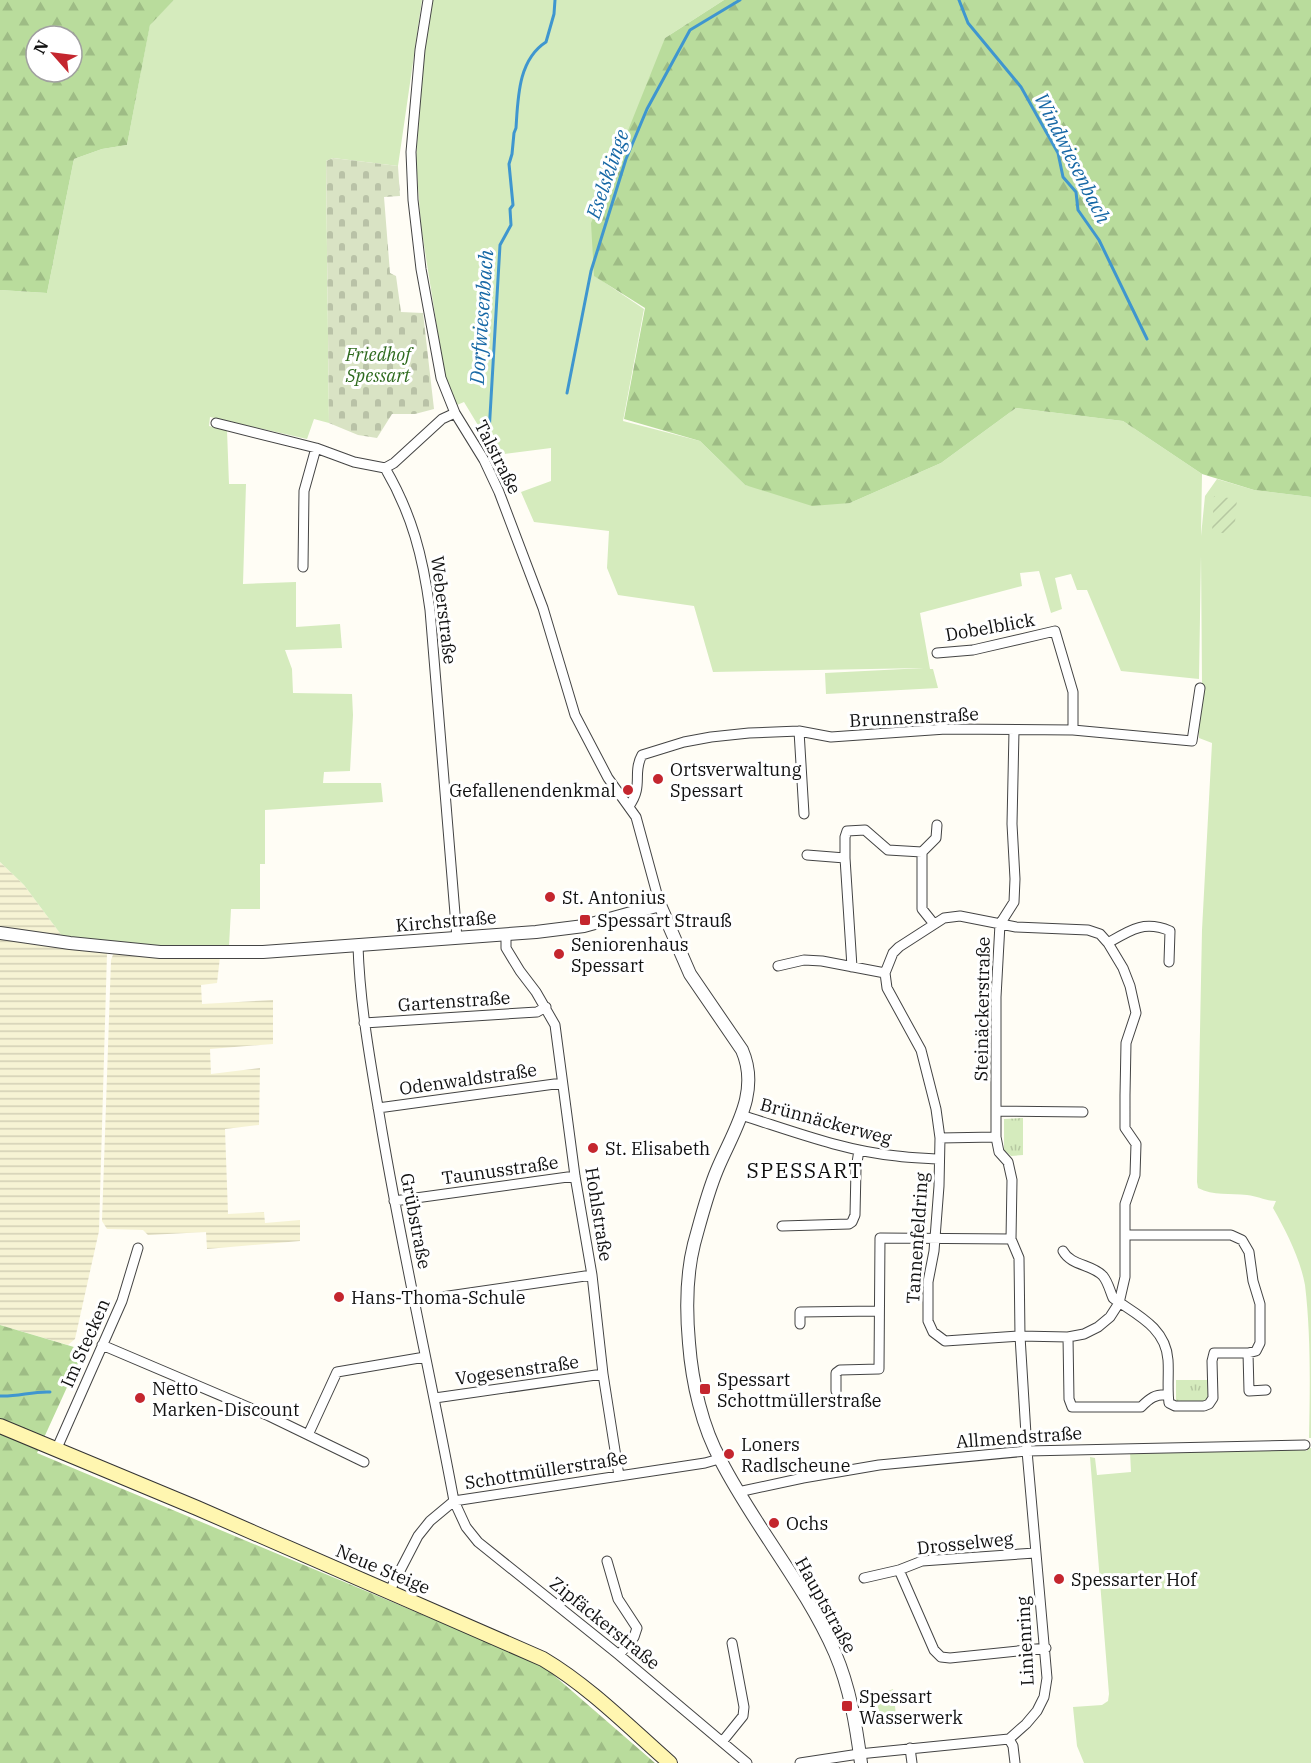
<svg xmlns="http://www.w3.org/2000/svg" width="1311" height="1763" font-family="'IBM Plex Serif',serif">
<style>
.farmland{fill:url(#farmland-rules)}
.grass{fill:#d5ebbd}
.forest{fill:url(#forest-firs);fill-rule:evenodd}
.cemetery{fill:url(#cemetery-stones)}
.park{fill:url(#park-tufts)}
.garden{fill:url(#garden-furrows)}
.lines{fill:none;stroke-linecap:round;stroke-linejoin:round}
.stream{stroke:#3f96cf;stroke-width:3}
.minor-casing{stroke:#444;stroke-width:11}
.tertiary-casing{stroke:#444;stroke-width:14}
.secondary-casing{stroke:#333;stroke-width:16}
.minor{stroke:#fff;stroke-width:9}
.tertiary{stroke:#fff;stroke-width:12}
.secondary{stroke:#fff6b0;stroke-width:14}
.poi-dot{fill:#c4262e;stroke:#fff;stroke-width:2}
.labels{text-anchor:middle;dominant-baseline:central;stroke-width:6;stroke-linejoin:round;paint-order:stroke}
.park-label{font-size:18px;font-style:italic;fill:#2f6b1f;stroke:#fff}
.street-label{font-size:18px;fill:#111;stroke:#fff}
.poi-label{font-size:18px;fill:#111;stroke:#fff;text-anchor:start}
.water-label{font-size:20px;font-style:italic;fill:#1768a6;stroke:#fff}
.quarter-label{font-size:21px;letter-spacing:1.5px;fill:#111;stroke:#fff}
</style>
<defs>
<pattern id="farmland-rules" width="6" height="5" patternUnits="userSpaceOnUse" patternTransform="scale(1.5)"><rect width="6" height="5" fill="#f6f3d4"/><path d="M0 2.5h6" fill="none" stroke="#d2cfb5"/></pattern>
<pattern id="forest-firs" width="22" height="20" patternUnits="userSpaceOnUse" patternTransform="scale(1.5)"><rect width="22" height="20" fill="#b9dc9c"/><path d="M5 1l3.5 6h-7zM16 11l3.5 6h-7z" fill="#9ebc85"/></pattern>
<pattern id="cemetery-stones" width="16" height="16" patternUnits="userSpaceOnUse" patternTransform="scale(1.5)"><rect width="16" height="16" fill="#d9e3c4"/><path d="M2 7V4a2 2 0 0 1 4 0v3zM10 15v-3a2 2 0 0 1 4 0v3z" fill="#b9c2a7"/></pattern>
<pattern id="park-tufts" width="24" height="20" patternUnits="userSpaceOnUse" patternTransform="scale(1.5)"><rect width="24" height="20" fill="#d5ebbd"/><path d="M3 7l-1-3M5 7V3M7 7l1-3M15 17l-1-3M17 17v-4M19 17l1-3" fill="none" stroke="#b6c8a1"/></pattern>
<pattern id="garden-furrows" width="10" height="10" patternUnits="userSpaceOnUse" patternTransform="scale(1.5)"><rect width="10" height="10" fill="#d5ebbd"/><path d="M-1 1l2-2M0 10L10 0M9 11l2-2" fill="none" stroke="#b6c8a1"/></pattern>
</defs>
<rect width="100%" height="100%" fill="#fffdf5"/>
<path class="farmland" d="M0 862 24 885 65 940 0 929Z
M0 937 107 953 99 1231 75 1339 68 1345 0 1325Z
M114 952 220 957 217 983 201 985 202 1004 273 1000V1044L210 1049 211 1074 260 1068 259 1125 225 1129 228 1214 264 1212 265 1223 300 1220V1241L207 1249 206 1232 148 1235 143 1230 107 1229 102 1221 111 960Z"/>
<path class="grass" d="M174 0H422L398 166 333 158 326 161 329 423 314 419 307 439 210 417 209 426 227 430 229 484H246L243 584 296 582V627L340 624 342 648 285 650 292 669 293 693 352 694 353 715 350 771 324 772 323 783H381L383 802 265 810V864H260V909H231L229 946 173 949 65 940 24 885 0 862V290L47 293 74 159 102 149 127 145 150 24Z
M427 0H724L665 38 595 276 644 309 623 421 700 441 745 485 850 503 941 463 1016 408 1123 421 1202 474 1201 536 1205 496 1217 479 1254 490 1311 497V1438H1309C1310 1388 1311 1335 1305 1285 1300 1258 1286 1231 1273 1208L1276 1201C1265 1201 1258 1196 1247 1195 1231 1193 1213 1196 1198 1188L1197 1182 1202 930 1212 743 1199 738 1198 722 1202 682 1201 555 1199 679 1121 671 1087 590H1077L1071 574 1055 578 1062 609 1051 613 1039 571 1020 573 1022 586 920 613 930 669H933L938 688 826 694 825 673 924 668 713 672 694 606 618 595 607 568 609 531 534 522 521 492 551 481V448L496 455 464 402 457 405 445 378 421 226 416 160Z
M1300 1448 1307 1451V1448H1311V1763H1084L1077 1746 1073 1707 1102 1705 1108 1701 1109 1694 1090 1457 1095 1458 1097 1475 1131 1472 1130 1451Z"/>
<path class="forest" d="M0 0H174L150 25 127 145 102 149 74 159 47 293 0 290ZM36 36H72V72H36Z
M724 0H1311V497L1254 490 1202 474 1123 421 1016 408 941 463 850 503 812 506 745 485 700 441 624 419 645 308 594 276 591 223 665 38Z
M0 1325 84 1350 37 1453 542 1665 655 1763H0Z"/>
<path class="cemetery" d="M333 158 398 166 400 196 384 197 390 273 396 276 401 312 423 313 434 409 415 414H392L377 438 358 435 329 423 326 161Z"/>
<path class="park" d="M1023 1118V1155L1011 1156 1004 1150V1119Z
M1176 1380H1208V1403L1176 1404Z
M893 1689 896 1715 881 1716 877 1705V1695Z"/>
<path class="garden" d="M1214 496 1237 499 1234 534 1212 532Z"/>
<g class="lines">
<path class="stream" d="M959 0 968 23 1021 87 1058 153 1063 177 1076 192 1078 210 1099 240 1147 339
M567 393 591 271 626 159 647 109 690 30 740 0
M489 433 500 245 511 225 510 209 513 205 509 164 512 154 514 133 516 128C518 98 518 60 546 42L554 14 555 0
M0 1396C17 1397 33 1391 50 1392"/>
<defs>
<path id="minor" d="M428 0 420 50 411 152 413 200 421 269 441 378 455 413 484 460 499 492 543 608 575 715 608 778 636 817 660 905
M216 423 316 448 354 462 385 468
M385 468C412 514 423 557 430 610L457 938
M385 468 394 463 442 419 455 413
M303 567 304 491 316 448
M937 653 973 650 1055 631 1073 692V730
M799 731 804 814
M629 806C644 786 632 773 642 755L684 742 711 737 749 733 799 731 831 737 946 729 1073 730 1192 741 1200 688
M922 852V909L934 924
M922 852 936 838 937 825
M807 855 845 858
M960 916 1016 927 1088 930 1100 934 1108 943 1123 968 1130 986 1136 1013 1126 1043 1125 1095V1128L1136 1144 1135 1175 1125 1204V1277L1119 1303 1110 1317 1098 1327 1084 1334 1068 1337 1020 1336 945 1341 933 1332 928 1321V1282L934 1251 939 1186 940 1138 936 1109 921 1050 887 988 885 973 893 953 899 947 944 918Z
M506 934V948L520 971 536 992 555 1025 575 1176 592 1275 603 1374 619 1476
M1108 943C1130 930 1144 920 1170 931L1169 962
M358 946C360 1009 372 1070 382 1131 403 1255 431 1377 454 1501L466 1527 478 1542 619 1655 747 1763
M778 966 804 960 822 961 885 973
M852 967 845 858V837L847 831 865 830 888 850 922 852
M364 1023 537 1012 546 1007
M378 1108 562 1083
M997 1111 1083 1112
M741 1115C792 1131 844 1151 897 1156 911 1158 925 1158 938 1159
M940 1138 996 1137
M394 1201 575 1176
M782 1226 849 1224 852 1222 855 1215 856 1169 859 1150
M1063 1251C1071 1266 1092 1264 1103 1276 1108 1282 1110 1291 1113 1298 1135 1314 1166 1327 1168 1360 1169 1374 1167 1388 1169 1403L1175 1406H1204L1209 1404 1213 1398 1212 1361 1214 1353H1248L1256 1351 1260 1343V1304L1253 1281 1249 1252 1242 1240 1231 1235H1125
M414 1301 592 1275
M800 1324V1312L878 1311
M1068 1337 1069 1399 1072 1407H1141C1150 1398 1155 1394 1168 1395
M102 1345 269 1416 364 1462
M1248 1353 1249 1391 1266 1390
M836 1391V1373L840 1370 879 1369 880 1238 1011 1239
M435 1398 603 1374
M308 1435 337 1372 425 1357
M57 1448 122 1301 138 1248
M738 1492 803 1478 879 1465 1027 1451 1305 1445
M607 1561 618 1599 637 1628 634 1637 619 1655
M899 1570 934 1650 941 1657 950 1658 1046 1648
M864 1578 899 1570 922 1561 1035 1553
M389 1592 418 1536 430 1521 454 1501 705 1463 719 1459
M1009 1739 1013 1746 1015 1763
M722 1742 743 1716 744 1707 732 1643
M910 1748 912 1763
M800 1763 859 1754 1009 1739 1026 1724 1037 1711 1044 1697 1047 1678 1027 1451 1020 1336 1019 1258 1011 1239 1012 1180 1008 1162 999 1152 996 1137V997L1000 924 1014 902 1015 879 1012 824 1014 731"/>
<path id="tertiary" d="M0 933 70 943 160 952H263L536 932 584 926 660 905 690 974 742 1050C761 1093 733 1131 717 1170 707 1194 701 1219 694 1244 686 1276 686 1310 689 1343 692 1382 702 1427 721 1461 755 1527 805 1585 835 1653 850 1688 856 1725 861 1763"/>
<path id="secondary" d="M0 1426 197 1508 543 1659C590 1687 629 1727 670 1763"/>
</defs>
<use href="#minor" class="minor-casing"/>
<use href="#tertiary" class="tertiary-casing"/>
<use href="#secondary" class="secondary-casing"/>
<use href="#minor" class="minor"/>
<use href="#tertiary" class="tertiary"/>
<use href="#secondary" class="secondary"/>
</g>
<g class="poi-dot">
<circle cx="658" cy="779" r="6"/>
<circle cx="628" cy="790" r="6"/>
<circle cx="550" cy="897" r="6"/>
<rect x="579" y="914" width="12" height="12" rx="3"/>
<circle cx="559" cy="954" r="6"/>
<circle cx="593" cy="1148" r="6"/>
<circle cx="339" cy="1297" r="6"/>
<rect x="699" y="1383" width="12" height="12" rx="3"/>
<circle cx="140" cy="1398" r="6"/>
<circle cx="729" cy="1454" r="6"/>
<circle cx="774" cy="1523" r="6"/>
<circle cx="1059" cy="1579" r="6"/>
<rect x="841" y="1700" width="12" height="12" rx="3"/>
</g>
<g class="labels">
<g class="park-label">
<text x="378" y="354">Friedhof<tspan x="378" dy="21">Spessart</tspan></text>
</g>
<g class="street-label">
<text transform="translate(498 457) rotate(63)">Talstraße</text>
<text transform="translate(444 610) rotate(83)">Weberstraße</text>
<text transform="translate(990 627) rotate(-10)">Dobelblick</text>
<text transform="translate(914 717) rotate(-3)">Brunnenstraße</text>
<text transform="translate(446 921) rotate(-5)">Kirchstraße</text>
<text transform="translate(454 1001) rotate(-4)">Gartenstraße</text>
<text transform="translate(982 1009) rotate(-89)">Steinäckerstraße</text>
<text transform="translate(468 1079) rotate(-8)">Odenwaldstraße</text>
<text transform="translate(826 1121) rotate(15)">Brünnäckerweg</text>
<text transform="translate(500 1170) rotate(-8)">Taunusstraße</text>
<text transform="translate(599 1214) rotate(81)">Hohlstraße</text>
<text transform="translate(416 1221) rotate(79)">Grübstraße</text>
<text transform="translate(917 1238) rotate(-86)">Tannenfeldring</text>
<text transform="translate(85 1343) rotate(-66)">Im Stecken</text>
<text transform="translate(517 1370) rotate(-8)">Vogesenstraße</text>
<text transform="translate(1019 1437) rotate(-4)">Allmendstraße</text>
<text transform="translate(546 1470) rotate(-9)">Schottmüllerstraße</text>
<text transform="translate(965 1543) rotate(-6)">Drosselweg</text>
<text transform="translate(383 1569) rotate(23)">Neue Steige</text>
<text transform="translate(826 1605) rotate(61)">Hauptstraße</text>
<text transform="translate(605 1623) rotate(39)">Zipfäckerstraße</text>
<text transform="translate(1025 1641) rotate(-93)">Linienring</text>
</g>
<g class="poi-label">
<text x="670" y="769">Ortsverwaltung<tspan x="670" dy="21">Spessart</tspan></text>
<text x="616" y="790" text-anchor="end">Gefallenendenkmal</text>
<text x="562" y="897">St. Antonius</text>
<text x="597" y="920">Spessart Strauß</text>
<text x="571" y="944">Seniorenhaus<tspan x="571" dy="21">Spessart</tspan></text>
<text x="605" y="1148">St. Elisabeth</text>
<text x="351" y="1297">Hans-Thoma-Schule</text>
<text x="717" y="1379">Spessart<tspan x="717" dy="21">Schottmüllerstraße</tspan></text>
<text x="152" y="1388">Netto<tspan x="152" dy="21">Marken-Discount</tspan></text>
<text x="741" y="1444">Loners<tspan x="741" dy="21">Radlscheune</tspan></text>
<text x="786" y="1523">Ochs</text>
<text x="1071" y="1579">Spessarter Hof</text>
<text x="859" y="1696">Spessart<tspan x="859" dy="21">Wasserwerk</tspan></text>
</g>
<g class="water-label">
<text transform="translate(1073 158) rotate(63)">Windwiesenbach</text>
<text transform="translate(607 174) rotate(-71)">Eselsklinge</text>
<text transform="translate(481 317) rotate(-86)">Dorfwiesenbach</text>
</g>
<g class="quarter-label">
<text x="805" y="1170">SPESSART</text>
</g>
</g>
<g transform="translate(54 54) rotate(298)"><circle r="28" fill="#ffffff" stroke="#a0a0a0" stroke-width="1.5"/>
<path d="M0-4.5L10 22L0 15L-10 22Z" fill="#c4262e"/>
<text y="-9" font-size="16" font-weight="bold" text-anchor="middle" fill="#111111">N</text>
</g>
</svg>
